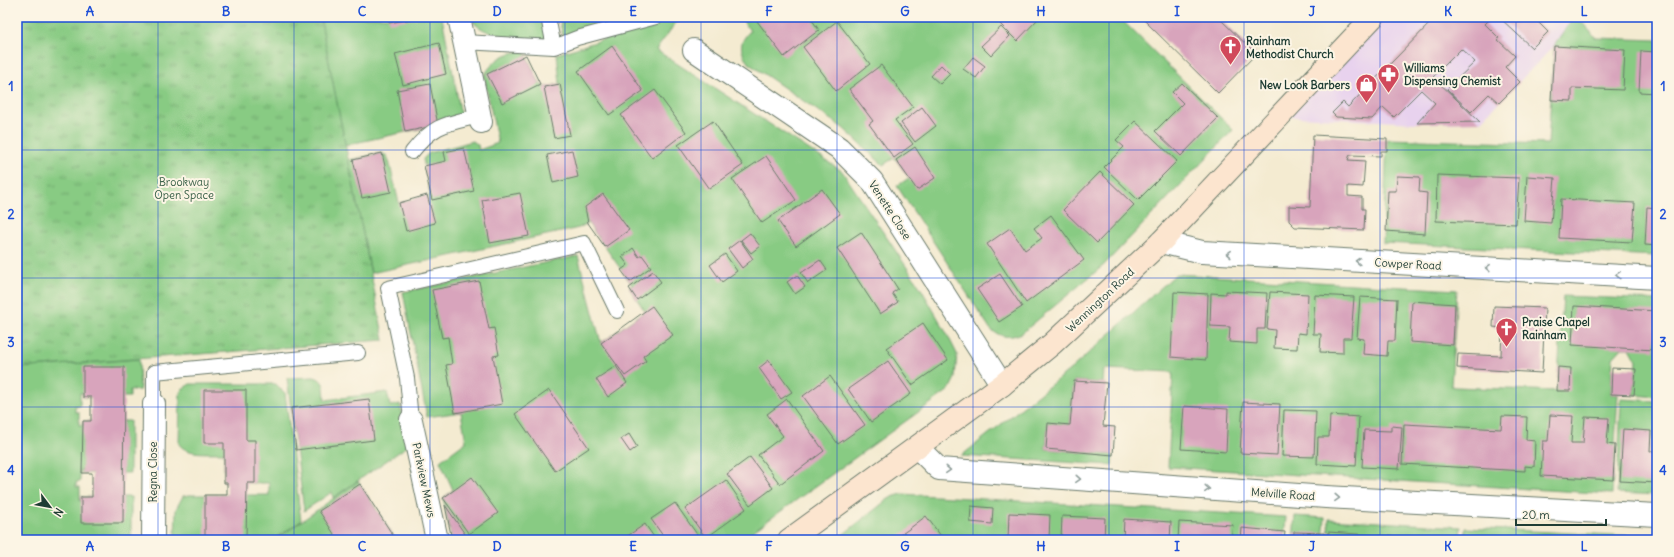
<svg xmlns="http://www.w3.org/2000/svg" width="1674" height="557" font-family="Delius,sans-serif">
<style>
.built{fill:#e8d2ee}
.green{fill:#88cb83;stroke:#54845c}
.park{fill:url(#park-tufts);stroke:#54845c}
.building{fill:#d8a4bc}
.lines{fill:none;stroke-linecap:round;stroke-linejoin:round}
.service-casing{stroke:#6a7a6b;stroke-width:16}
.minor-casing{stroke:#6a7a6b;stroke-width:24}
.secondary-casing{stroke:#6a7a6b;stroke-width:24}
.service{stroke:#fff;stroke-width:14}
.minor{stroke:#fff;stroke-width:22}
.secondary{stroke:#fce5cf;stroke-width:22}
.oneway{stroke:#8f9e9a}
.grid{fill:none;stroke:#1d4ed8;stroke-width:1;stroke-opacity:0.55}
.labels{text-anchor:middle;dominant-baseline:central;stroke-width:4;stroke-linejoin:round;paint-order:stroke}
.poi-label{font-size:11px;font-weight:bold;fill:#1f3d34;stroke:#fcf5e5;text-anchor:start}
.park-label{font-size:11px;fill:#396048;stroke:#fcf5e5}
.street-label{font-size:11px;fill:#1f3d34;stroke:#fcf5e5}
.neatline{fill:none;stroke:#1d4ed8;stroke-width:1.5}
.grid-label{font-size:13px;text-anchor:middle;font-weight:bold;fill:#1d4ed8}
</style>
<defs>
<pattern id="park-tufts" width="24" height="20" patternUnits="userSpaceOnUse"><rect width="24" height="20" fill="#88cb83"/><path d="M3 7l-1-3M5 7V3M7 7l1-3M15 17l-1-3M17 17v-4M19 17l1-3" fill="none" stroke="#6fa66c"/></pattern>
</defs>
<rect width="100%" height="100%" fill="#fcf5e5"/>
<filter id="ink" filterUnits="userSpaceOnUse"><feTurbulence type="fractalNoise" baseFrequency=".025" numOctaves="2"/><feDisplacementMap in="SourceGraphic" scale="8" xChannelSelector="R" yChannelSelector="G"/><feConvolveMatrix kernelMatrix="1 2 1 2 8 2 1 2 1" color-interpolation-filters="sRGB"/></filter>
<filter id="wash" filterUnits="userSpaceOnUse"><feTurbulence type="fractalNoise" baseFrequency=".012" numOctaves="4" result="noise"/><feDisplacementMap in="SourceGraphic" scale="16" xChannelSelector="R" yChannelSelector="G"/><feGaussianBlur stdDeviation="0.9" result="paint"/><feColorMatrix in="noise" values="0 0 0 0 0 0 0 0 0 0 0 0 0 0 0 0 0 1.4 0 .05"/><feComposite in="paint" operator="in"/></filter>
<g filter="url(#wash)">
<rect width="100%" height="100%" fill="#f4ebd1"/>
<path class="built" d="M1373 17H1574L1554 46 1480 122 1417 123 1278 116Z"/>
<path class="green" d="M320 17H442L462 120 345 145Z
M470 17H543L547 39C527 40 479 38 470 17Z
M559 17H630L563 37Z
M676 17H680L656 50 842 171 920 287 947 334 957 354 955 378 949 390 741 540H452L443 498 453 490 440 461 466 442 461 412 427 417 403 292 578 256 601 343 645 311 629 288 632 285 588 223 579 228 371 273 348 160 382 153 387 156 389 161 399 203 430 195 423 159 429 153 473 141 478 145 479 150 498 143 484 76C493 60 505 52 524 51L540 84 544 87 560 84 557 54Z
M741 17H1119L1233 130 1104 265 1022 333C1010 338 1003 338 991 330L897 186 909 178 896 160 894 158 883 165 843 128 748 63C739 48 739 43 750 31Z
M1574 17H1577L1596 38 1657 40V256L1383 243 1387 139 1548 144 1554 46Z
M1176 274 1457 290 1451 386 1455 387 1557 391 1563 296 1657 300V397L1634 395 1637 361 1630 348H1622L1613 358 1611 394H1618L1612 494 1168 467 1173 372 1104 369 1103 383 1074 381 1070 425 1048 423 1046 449 1113 455 1112 465 961 456 1072 368Z
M139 359 140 390H130V397H83V393H80V406H75V412H79V425H82L83 421H130V473H82V470H80V482H76V487H80V501H81V497H131V540H17V368Z
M314 377C326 380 324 389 325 400L387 392 390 406 400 404 409 445 333 498 332 492 304 511 287 378Z
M190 384H276L285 393 301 521 273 540H175L176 509 183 496 189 495H269V483H224V453C210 452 187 456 179 444L180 395 182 389Z
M1621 399 1657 401V495L1617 493Z
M358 481 396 540H275Z
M902 494 1286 517 1284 540H836L887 500 892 497Z
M1295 516 1325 518 1323 540H1293Z
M1329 519 1461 527 1460 540H1328Z
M1466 528 1657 537V540H1465Z"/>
<path class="park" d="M17 17H320L384 340 17 368Z"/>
<g id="blocks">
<path class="building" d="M388 17H417V18L389 23Z
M754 17H810L819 30 784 57Z
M1007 17H1011L1016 21 1020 17H1034L1037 20 1017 41 1000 24Z
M1141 17H1218L1256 54 1218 93Z
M1436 17H1492L1485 24 1499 38 1497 39 1515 56 1505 67 1520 82 1499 103 1489 94 1471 112 1447 89 1475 62 1461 49 1433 77 1480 122 1417 123 1435 103 1421 90 1394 117 1383 107 1372 119 1336 117 1332 113 1343 102 1348 107Z
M1499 17H1539L1536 20 1548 32 1532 48Z
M837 21 870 64 836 91 803 47Z
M1001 27 1010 36 991 56 981 46Z
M439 43 446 74 403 85 395 54Z
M612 46 643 91 609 115 578 71Z
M1554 46 1625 50 1623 90 1572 88V101L1551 100Z
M1641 51 1657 52V93L1639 92Z
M526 55 540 84 502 103 487 74Z
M973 57 985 66 976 78 963 69Z
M881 65 913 107 895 120 913 144 894 158 869 124 873 121 849 89Z
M941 65 950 74 940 84 931 76Z
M1182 83 1218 118 1181 156 1155 131 1183 103 1172 92Z
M430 84 438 125 405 132 397 90Z
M560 84 570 135 554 138 544 87Z
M655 90 686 132 652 158 621 115Z
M922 107 936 126 915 142 901 123Z
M713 121 743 165 709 189 678 145Z
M1135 121 1177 161 1138 200 1104 167 1124 147 1116 140Z
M1313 135 1387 139V151H1381V156L1350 155 1349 157 1348 160 1365 161 1363 187 1348 186V196L1362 197V209H1365L1364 230 1295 227 1289 221V206L1310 207Z
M915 147 935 178 917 190 896 160Z
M464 148 474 191 432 200 424 166 446 161 444 152Z
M572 150 578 177 553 183 547 155Z
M382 153 391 192 362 198 353 160Z
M766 156 796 200 762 223 732 179Z
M1100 172 1134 205 1097 243 1063 210Z
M1437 175 1519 178 1516 224 1436 221Z
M1397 176 1420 177 1419 192 1427 193 1425 234 1386 231 1388 191H1396Z
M1527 176 1555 178 1551 223 1524 221Z
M822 189 840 214 796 246 778 221Z
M520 193 529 236 490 243 482 200Z
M603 194 629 230 605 247 588 223 585 207Z
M427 195 435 223 406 231 399 203Z
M1561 199 1635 203 1632 242 1559 238Z
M1647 207 1657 208V246L1645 245Z
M1051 215 1084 260 1026 303 987 244 1010 228 1025 250 1042 238 1034 228Z
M861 232 898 289 892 293 898 302 880 314 837 248Z
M750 233 760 246 751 253 741 240Z
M740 240 753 259 742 268 728 249Z
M633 248 639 257 642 255 651 267 630 282 621 270 628 265 622 257Z
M725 254 737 271 722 282 710 265Z
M820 260 827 270 808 283 801 273Z
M653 271 661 282 637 300 629 288Z
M1000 274 1022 307 999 322 977 289Z
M797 275 805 287 795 294 787 282Z
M479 281 489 329 494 328 499 355 493 356 502 404 455 413 446 365 452 364 448 337 442 338 432 290Z
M1226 291 1267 293 1265 329H1257V344L1229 342 1230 327 1210 326 1211 293 1226 294Z
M1174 292 1208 294 1206 360 1171 357Z
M1270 292 1308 294 1306 334 1298 333 1297 349 1274 348 1275 330 1267 329Z
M1315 295 1354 297 1351 338H1343V353L1320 352 1321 334H1313Z
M1360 297 1397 299 1395 341H1388L1387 356 1363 354 1364 339 1357 338Z
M1412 301 1455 304 1453 345 1410 342Z
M652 306 673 335 643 356 646 361 625 376 601 343Z
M1494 306 1545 308 1542 373 1457 368 1458 354 1501 356 1502 328 1493 327Z
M1574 306 1657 311 1654 350 1572 345Z
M923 323 948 360 912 385 886 348Z
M769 360 792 392 781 399 759 368Z
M888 361 911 394 871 422 848 389Z
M616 366 627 383 608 397 596 379Z
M83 367H124L123 523H81V497H92V473H82L83 421H91V397H83Z
M1558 367 1571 368 1570 391H1557Z
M1612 368 1636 369 1634 395 1611 394Z
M830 376 865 425 838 444 803 396Z
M1074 381 1107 383 1103 426 1115 427 1113 455 1046 449 1048 423 1070 425Z
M204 390H246V440H255V483H247L246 540H205V495H227V483H224V443H204Z
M549 390 589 448 555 471 515 414Z
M369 399 374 440 296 450 291 408Z
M787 399 824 451 780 484 758 455 783 436 767 414Z
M1243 402 1280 404 1277 455 1240 453Z
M1184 406 1228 409 1226 452 1181 449Z
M1284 410 1316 411 1314 457 1282 456Z
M1330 415 1359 417 1356 466 1317 464 1318 437H1329Z
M1550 415 1573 416 1571 443H1583L1585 417 1609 418 1607 444 1615 445 1613 480 1541 476 1543 441H1548Z
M1502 416 1527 417 1526 440 1535 441 1534 467 1525 466V471L1402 464 1404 424 1501 429Z
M1391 426 1402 427 1399 469 1362 467 1364 430 1391 431Z
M1623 429 1651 431 1650 451H1657V483L1620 481Z
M629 434 637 447 630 452 621 439Z
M750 457 773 488 750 505 727 474Z
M472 477 498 513 469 534 443 498Z
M726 480 746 509 706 538 685 509Z
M360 484 374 506 396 540H338L319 511Z
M675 503 701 540H666L651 519Z
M445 505 469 540H452Z
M971 506 993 508 992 524 970 522Z
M1009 513 1050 515 1049 540H1008Z
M926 516 944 540H893L909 529Z
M1062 516 1105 518 1104 540H1061Z
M1124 519 1171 522 1170 540H1123Z
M1179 522 1233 525 1231 540H1178Z
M645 524 656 540H624L623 539Z
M1242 528 1285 532 1284 540H1241Z
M1294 532 1324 533 1323 540H1293Z
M1328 532 1430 539V540H1328Z"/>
</g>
</g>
<g filter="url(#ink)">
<use href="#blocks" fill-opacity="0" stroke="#6a7a6b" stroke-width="1"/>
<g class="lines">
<defs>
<path id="service" d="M548 17 554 47
M463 42 554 47 577 38 656 17
M412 152C434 124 446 124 479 116
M154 404V372L358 353
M411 420 407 378 388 288 584 243 617 311"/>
<path id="minor" d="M459 17 481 122
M694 50 839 148 872 181 1002 385
M1161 242 1202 252 1657 278
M411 420 437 540
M918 448 939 469 1326 497 1657 515
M153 540 154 404"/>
<path id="secondary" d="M789 540 1002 385 1052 344 1161 242 1373 17"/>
</defs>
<use href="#service" class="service-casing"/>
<use href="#minor" class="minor-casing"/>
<use href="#secondary" class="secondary-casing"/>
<use href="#service" class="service"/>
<use href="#minor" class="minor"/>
<use href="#secondary" class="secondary"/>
</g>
<defs><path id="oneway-chevron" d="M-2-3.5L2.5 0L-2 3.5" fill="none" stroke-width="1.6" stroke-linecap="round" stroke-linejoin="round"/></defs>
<g class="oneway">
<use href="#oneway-chevron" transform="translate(1229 254) rotate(-177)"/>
<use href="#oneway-chevron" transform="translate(1358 261) rotate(-177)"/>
<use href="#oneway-chevron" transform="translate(1488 268) rotate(-177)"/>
<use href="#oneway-chevron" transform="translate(1618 275) rotate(-178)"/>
<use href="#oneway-chevron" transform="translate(948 470) rotate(4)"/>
<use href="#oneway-chevron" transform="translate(1078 479) rotate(4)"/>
<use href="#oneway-chevron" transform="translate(1207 489) rotate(4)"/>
<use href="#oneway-chevron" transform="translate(1337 498) rotate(3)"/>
</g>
</g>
<path class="grid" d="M158 17V540M294 17V540M430 17V540M565 17V540M701 17V540M837 17V540M973 17V540M1109 17V540M1244 17V540M1380 17V540M1516 17V540M17 150H1657M17 278H1657M17 407H1657"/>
<defs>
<symbol id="church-pin" viewBox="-11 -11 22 30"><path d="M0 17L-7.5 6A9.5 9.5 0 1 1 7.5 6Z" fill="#d1495b" stroke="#fcf5e5"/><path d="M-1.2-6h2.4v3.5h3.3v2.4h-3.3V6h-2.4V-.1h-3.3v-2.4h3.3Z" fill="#fff"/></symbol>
<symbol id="pharmacy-pin" viewBox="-11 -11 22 30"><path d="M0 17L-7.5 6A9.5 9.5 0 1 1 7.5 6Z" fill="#d1495b" stroke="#fcf5e5"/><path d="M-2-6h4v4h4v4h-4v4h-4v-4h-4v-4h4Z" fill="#fff"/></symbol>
<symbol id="shop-pin" viewBox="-11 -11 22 30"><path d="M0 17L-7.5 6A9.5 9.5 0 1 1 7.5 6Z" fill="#d1495b" stroke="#fcf5e5"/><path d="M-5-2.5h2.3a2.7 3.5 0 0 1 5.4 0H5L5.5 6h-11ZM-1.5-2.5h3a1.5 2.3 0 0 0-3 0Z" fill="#fff"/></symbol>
</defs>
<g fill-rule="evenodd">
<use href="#church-pin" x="1218" y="34" width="25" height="34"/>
<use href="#pharmacy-pin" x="1376" y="62" width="25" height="34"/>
<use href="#shop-pin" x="1354" y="72" width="25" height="34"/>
<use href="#church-pin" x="1494" y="316" width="25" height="34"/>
</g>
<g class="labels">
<g class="poi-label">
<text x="1246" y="41">Rainham<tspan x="1246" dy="13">Methodist Church</tspan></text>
<text x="1404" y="68">Williams<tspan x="1404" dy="13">Dispensing Chemist</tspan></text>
<text x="1350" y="85" text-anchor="end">New Look Barbers</text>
<text x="1522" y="322">Praise Chapel<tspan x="1522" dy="13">Rainham</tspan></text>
</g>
<g class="park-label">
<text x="184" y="182">Brookway<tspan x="184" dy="13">Open Space</tspan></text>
</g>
<g class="street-label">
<text transform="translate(890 210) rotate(57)">Venette Close</text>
<text transform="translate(1408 264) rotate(3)">Cowper Road</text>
<text transform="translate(1100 300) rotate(-43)">Wennington Road</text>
<text transform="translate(153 472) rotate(-90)">Regna Close</text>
<text transform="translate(424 480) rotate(78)">Parkview Mews</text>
<text transform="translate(1283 494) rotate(4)">Melville Road</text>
</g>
</g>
<rect width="1674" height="557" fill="none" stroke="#fcf5e5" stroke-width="44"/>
<g transform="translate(50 507) rotate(122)" stroke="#fcf5e5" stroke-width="3" paint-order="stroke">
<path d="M0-3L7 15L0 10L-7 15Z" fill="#1f3d34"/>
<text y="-6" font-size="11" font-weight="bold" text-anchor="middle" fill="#1f3d34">N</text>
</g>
<path d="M1516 519v6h90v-6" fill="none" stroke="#1f3d34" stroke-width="2"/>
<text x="1522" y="519" font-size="12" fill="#1f3d34" stroke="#fcf5e5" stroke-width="3" paint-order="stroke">20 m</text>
<rect x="22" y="22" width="1630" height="513" class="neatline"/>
<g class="grid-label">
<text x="90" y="16">A</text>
<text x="226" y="16">B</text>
<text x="362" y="16">C</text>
<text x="497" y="16">D</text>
<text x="633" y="16">E</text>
<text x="769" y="16">F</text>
<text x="905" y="16">G</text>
<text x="1041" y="16">H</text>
<text x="1177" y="16">I</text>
<text x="1312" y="16">J</text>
<text x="1448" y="16">K</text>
<text x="1584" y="16">L</text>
<text x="11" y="91">1</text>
<text x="1663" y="91">1</text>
<text x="11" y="219">2</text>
<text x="1663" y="219">2</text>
<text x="11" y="347">3</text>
<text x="1663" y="347">3</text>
<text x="11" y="475">4</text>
<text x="1663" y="475">4</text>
<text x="90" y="551">A</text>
<text x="226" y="551">B</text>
<text x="362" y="551">C</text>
<text x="497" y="551">D</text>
<text x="633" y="551">E</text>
<text x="769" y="551">F</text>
<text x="905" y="551">G</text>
<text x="1041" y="551">H</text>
<text x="1177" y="551">I</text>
<text x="1312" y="551">J</text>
<text x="1448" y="551">K</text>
<text x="1584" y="551">L</text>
</g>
</svg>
